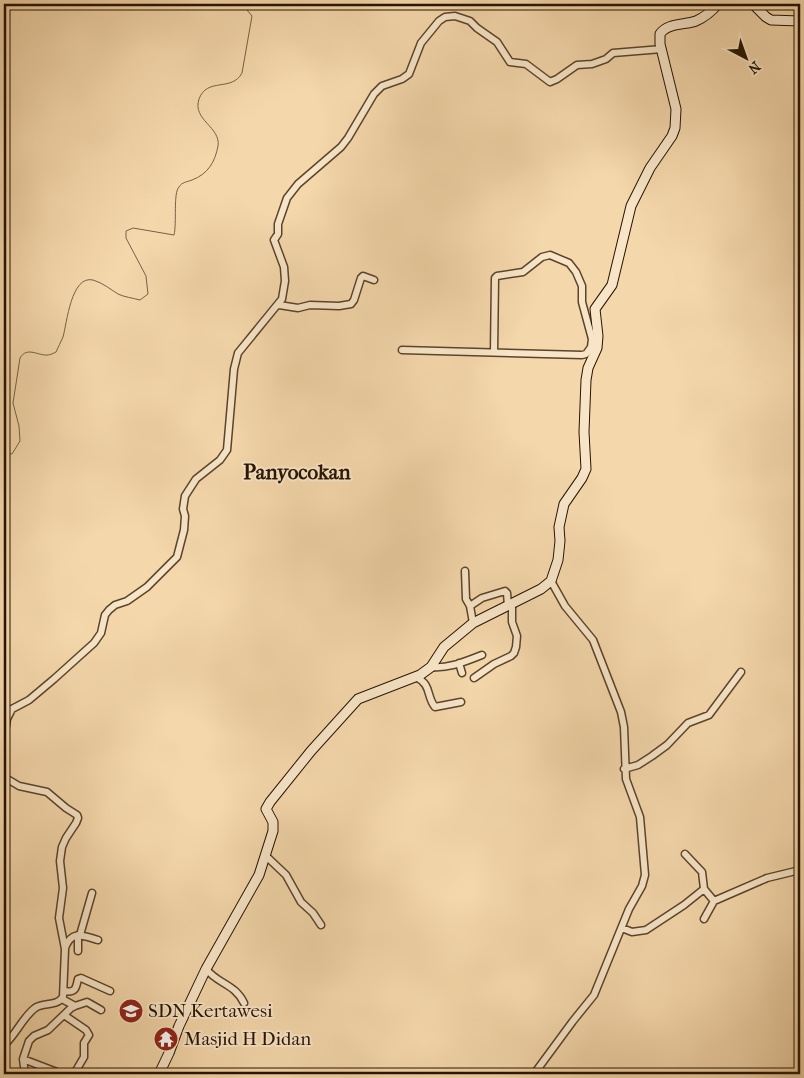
<svg xmlns="http://www.w3.org/2000/svg" width="804" height="1078" font-family="'IM FELL French Canon',serif">
<style>
.lines{fill:none;stroke-linecap:round;stroke-linejoin:round}
.stream{stroke:#786044;stroke-width:1}
.street-casing{stroke:#5a442b;stroke-width:9}
.secondary-casing{stroke:#261300;stroke-width:11}
.street{stroke:#f8e5c8;stroke-width:6}
.secondary{stroke:#f8e5c8;stroke-width:9}
.labels{text-anchor:middle;dominant-baseline:central;stroke-width:4;stroke-linejoin:round;paint-order:stroke}
.poi-label{font-size:19px;fill:#261300;stroke:#f8e5c8;text-anchor:start}
.quarter-label{font-size:21px;font-weight:bold;fill:#261300;stroke:#f8e5c8}
</style>
<rect width="100%" height="100%" fill="#f4d7ab"/>
<filter id="stains"><feTurbulence type="fractalNoise" baseFrequency=".004" numOctaves="4"/><feColorMatrix values="0 0 0 0 .2 0 0 0 0 .09 0 0 0 0 .02 0 0 0 .5 -.17"/></filter>
<radialGradient id="worn" r=".72"><stop offset=".6" stop-color="#630" stop-opacity="0"/><stop offset="1" stop-color="#630" stop-opacity=".3"/></radialGradient>
<g class="lines">
<path class="stream" d="M4 453 12 454 20 441 19 426 13 403 20 358C27 346 38 356 48 355 50 355 54 353 56 352 58 347 61 342 63 337 67 323 71 275 93 280 103 283 110 289 118 294 124 297 133 298 140 300L148 294 146 276 126 238V231L133 228 174 235C177 223 173 193 179 187 182 182 187 182 192 180 208 174 215 162 218 146 221 127 192 120 199 99 207 77 232 92 242 73L252 16 242 4"/>
<defs>
<path id="street" d="M279 305 298 308 310 305 339 306 351 304 354 300 361 278 363 276 374 280
M402 350 582 355 586 354 591 347
M494 352 495 278 497 276 523 272 542 257 550 255 569 263 576 272 582 286V302L592 339 591 347 597 348
M465 571 466 599 470 606
M473 623 470 606 482 598 505 591 507 593 508 606
M459 663 462 673
M431 667C449 669 466 661 482 655
M416 677C432 685 426 696 435 707L461 702
M474 678 494 664 511 656 514 653 516 647 517 636 512 622V605
M4 738 7 719 12 709 29 700 54 679 94 643 101 633 105 615 109 610 115 605 127 601 147 587 177 557 184 530 185 516 183 509 185 496 196 479 220 460 227 450 234 369 238 353 282 299 285 281 284 267 274 240 278 234V224L287 198 298 184 341 147 348 138 374 94 382 86 402 79 409 74 421 43 439 21 445 17 455 16 470 21 477 28 497 42 510 62 526 64 550 82 557 79 577 65 592 64 606 59 613 53 662 49
M624 769 638 765 652 756 667 745 688 723 709 715 741 672
M4 777 19 786 47 792 66 808 77 815 78 818 76 823 66 838 62 847 60 861 63 888 59 918 65 949 63 997C56 1007 44 1002 35 1008 22 1018 16 1035 4 1045
M685 854 702 872 704 889
M266 856 286 875 301 902 313 913 321 925
M704 919 714 901
M622 928 632 932 646 930 684 905 704 889 714 901 767 878 800 870
M78 935V951
M80 935 92 893
M65 948C72 929 84 936 98 940
M206 969C218 984 235 984 244 1003
M64 991C75 993 76 989 78 979L81 978 110 991
M62 999 75 1006 87 1002 101 1010
M64 1015 86 1030 89 1035 84 1043V1057L74 1074
M23 1059 62 1074
M25 1074 23 1059 29 1041 34 1036 48 1030 71 1008 75 1006
M534 1074 573 1021 594 995 629 909 642 886 645 875 640 817 626 779 624 727 621 712 593 640 565 606 551 581"/>
<path id="secondary" d="M753 4 766 17 771 20 800 21
M159 1074 169 1053 179 1026 206 969 259 875 273 831V822L266 809 270 802 311 751 358 699 420 675 431 667 444 647 473 623 541 589 551 581 558 560 560 541 559 527 564 504 582 478 586 469 584 432 586 380 588 368 597 348 598 336 595 309 612 285 631 206 650 168 672 136 675 128 676 109 660 44V34C667 23 685 25 696 21 705 17 712 11 718 4"/>
</defs>
<use href="#street" class="street-casing"/>
<use href="#secondary" class="secondary-casing"/>
<use href="#street" class="street"/>
<use href="#secondary" class="secondary"/>
</g>
<defs>
<symbol id="school-disc" viewBox="-11 -11 22 22"><circle r="9.5" fill="#8f2418" stroke="#f8e5c8"/><path d="M0-5L7-2L0 1L-7-2ZM-4 1L0 2.5L4 1V4Q0 6-4 4Z" fill="#fff"/></symbol>
<symbol id="temple-disc" viewBox="-11 -11 22 22"><circle r="9.5" fill="#8f2418" stroke="#f8e5c8"/><path d="M0-6L5-2H3V0L6.5 2.5H4V6H1.5V3h-3V6H-4V2.5H-6.5L-3 0V-2H-5Z" fill="#fff"/></symbol>
</defs>
<g fill-rule="evenodd">
<use href="#school-disc" x="117" y="997" width="28" height="28"/>
<use href="#temple-disc" x="152" y="1025" width="28" height="28"/>
</g>
<g class="labels">
<g class="poi-label">
<text x="148" y="1011">SDN Kertawesi</text>
<text x="184" y="1039">Masjid H Didan</text>
</g>
<g class="quarter-label">
<text x="297" y="472">Panyocokan</text>
</g>
</g>
<rect width="804" height="1078" fill="none" stroke="#f4d7ab" stroke-width="20"/>
<rect x="5" y="5" width="794" height="1068" fill="none" stroke="#261300" stroke-width="2.5"/>
<rect x="10" y="10" width="784" height="1058" fill="none" stroke="#261300"/>
<g transform="translate(746 58) rotate(139)" stroke="#f8e5c8" stroke-width="4" paint-order="stroke">
<path d="M0-4L9 19L0 12L-9 19Z" fill="#261300"/>
<text y="-8" font-size="14" font-weight="bold" text-anchor="middle" fill="#261300">N</text>
</g>
<rect width="100%" height="100%" filter="url(#stains)"/>
<rect width="100%" height="100%" fill="url(#worn)"/>
</svg>
